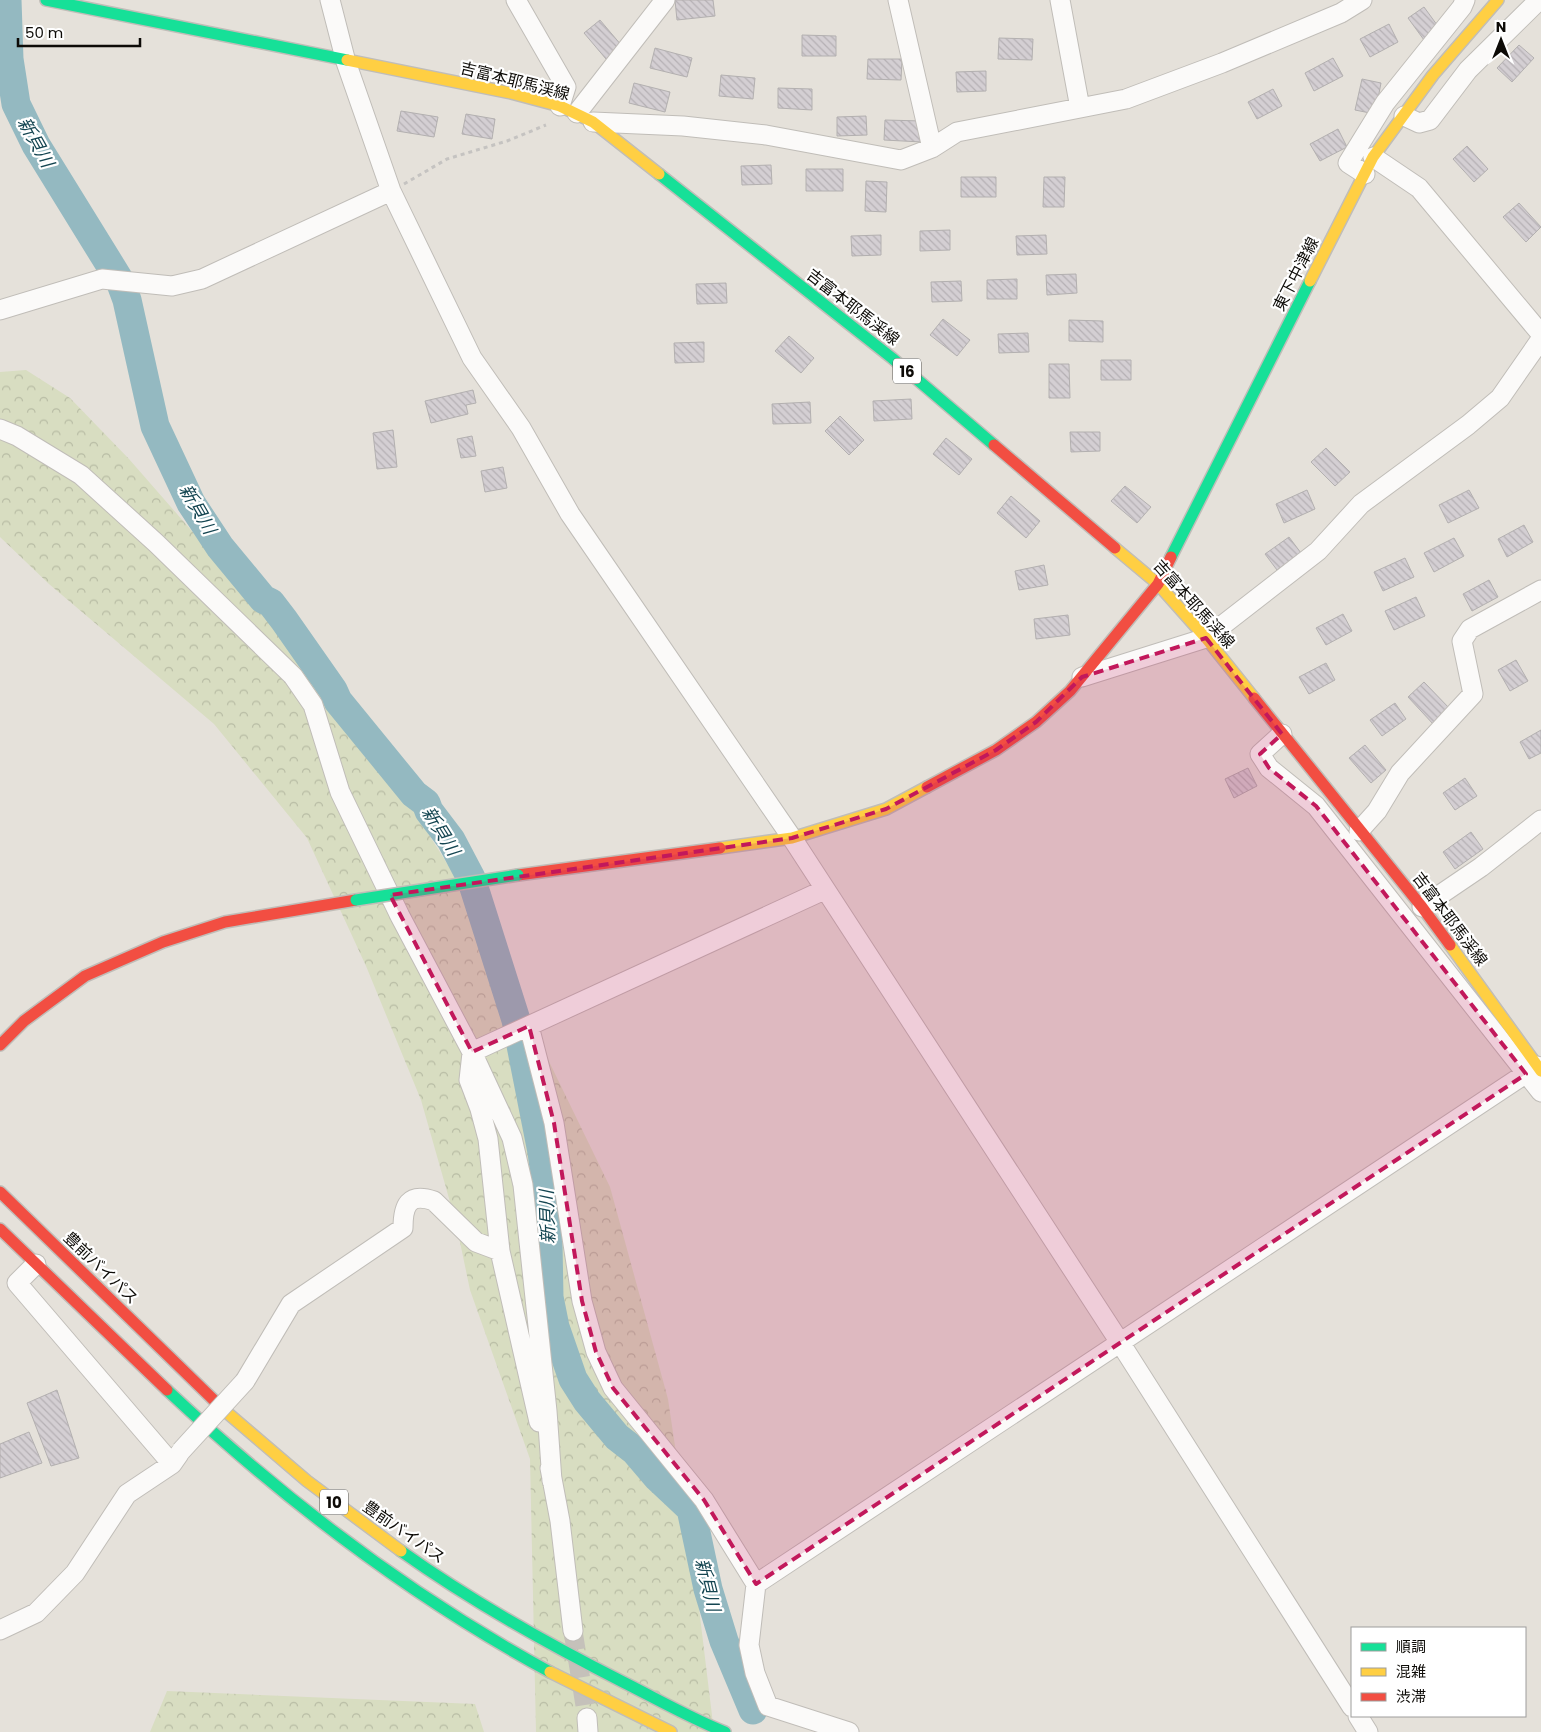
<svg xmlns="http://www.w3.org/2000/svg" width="1541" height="1732" font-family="Poppins,'Noto Sans JP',sans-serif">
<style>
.forest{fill:url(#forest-crowns)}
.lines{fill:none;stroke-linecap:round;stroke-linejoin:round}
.river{stroke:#94b9c1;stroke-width:29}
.building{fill:url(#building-back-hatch);stroke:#b3b0b0}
.street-tunnel{stroke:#c5c1ba;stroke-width:19;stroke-dasharray:19 9;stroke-linecap:butt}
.street-casing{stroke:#c0bdb8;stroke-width:21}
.fast-casing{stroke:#c0bdb8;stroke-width:14}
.slow-casing{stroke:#c0bdb8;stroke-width:14}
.jam-casing{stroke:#c0bdb8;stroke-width:14}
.path{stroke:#c5c3c1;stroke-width:3;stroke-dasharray:4 4;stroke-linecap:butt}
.street{stroke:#fbfaf9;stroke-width:19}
.fast{stroke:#16e098;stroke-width:11}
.slow{stroke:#ffcf43;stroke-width:11}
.jam{stroke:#f24e42;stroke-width:11}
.street-bridge-casing{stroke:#c0bdb8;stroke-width:21;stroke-linecap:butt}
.fast-bridge-casing{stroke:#c0bdb8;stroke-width:14;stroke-linecap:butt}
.street-bridge{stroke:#fbfaf9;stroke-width:19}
.fast-bridge{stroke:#16e098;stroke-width:11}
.marked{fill:#c2185b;fill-opacity:0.2;stroke:#c2185b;stroke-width:4;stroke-dasharray:10 6;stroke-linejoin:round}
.labels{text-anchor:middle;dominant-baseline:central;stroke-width:4.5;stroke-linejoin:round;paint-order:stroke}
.shield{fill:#fff;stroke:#565451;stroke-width:1}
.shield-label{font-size:15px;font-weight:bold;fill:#0d0b07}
.street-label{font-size:16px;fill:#0d0b07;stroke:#fff}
.water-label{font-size:18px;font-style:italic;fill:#144551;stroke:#fff}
</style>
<defs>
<pattern id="forest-crowns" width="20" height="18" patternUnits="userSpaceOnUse" patternTransform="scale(1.25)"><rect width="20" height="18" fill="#d8ddc1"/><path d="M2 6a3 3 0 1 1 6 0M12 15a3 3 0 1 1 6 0" fill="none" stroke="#b8bca4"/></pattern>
<pattern id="building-back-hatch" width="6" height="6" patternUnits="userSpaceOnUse" patternTransform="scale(1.25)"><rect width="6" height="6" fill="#d4cfd3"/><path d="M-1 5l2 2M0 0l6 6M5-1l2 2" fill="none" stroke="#b5b0b4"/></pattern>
</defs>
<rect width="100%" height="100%" fill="#e5e1da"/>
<path class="forest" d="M26 370 70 398 129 459 357 720 473 905 610 1187 668 1399 698 1600 714 1732H536L530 1459 470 1290 456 1223 421 1100 366 966 307 838 214 724 49 584 0 537V372Z
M167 1691 475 1704 484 1732H150Z"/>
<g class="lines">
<path class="river" d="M7 0 9 59 16 104 36 145 120 281 127 300 155 426 191 503 220 547 263 599 271 603 284 620 333 690 338 701 414 794 426 803 429 811 451 840 471 878 516 1020 542 1152 547 1191 549 1297 555 1327 573 1379 587 1401 617 1437 635 1451 658 1478 691 1509 708 1589 724 1641 753 1710"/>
</g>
<path class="building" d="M675 0H713L715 16 677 20Z
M1424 7 1440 29 1424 40 1408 18Z
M600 20 622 46 606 59 584 33Z
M1389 24 1398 42 1370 57 1360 39Z
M802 35 836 36V56H802Z
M999 38 1033 39 1032 60 998 59Z
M1519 45 1534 58 1512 82 1497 68Z
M655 48 692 58 687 77 650 68Z
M1333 58 1343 76 1314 91 1305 73Z
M868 59H902L901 80 867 79Z
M986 71V91L957 92 956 72Z
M721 75 755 78 753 99 719 96Z
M1362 79 1381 83 1375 114 1355 110Z
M634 83 670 92 665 112 629 103Z
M778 88 812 89V110L778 108Z
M1273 89 1282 106 1257 119 1248 102Z
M401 111 438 117 434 137 397 131Z
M466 114 495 119 492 139 462 134Z
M866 116 867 135 837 136V117Z
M885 120 922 121V142L884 140Z
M1338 129 1347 147 1320 161 1310 144Z
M1467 146 1488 169 1474 182 1453 159Z
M771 165 772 184 742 185 741 166Z
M806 169H843V191H806Z
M961 177H996V197H961Z
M1044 177H1065L1064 207H1043Z
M866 181 887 182 886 212 865 211Z
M1519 203 1541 227 1526 242 1503 217Z
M950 230V250L920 251V231Z
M881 235V255L852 256 851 236Z
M1046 235 1047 254 1017 255 1016 236Z
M1076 274 1077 293 1047 295 1046 275Z
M1017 279V299H987V280Z
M961 281 962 301 932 302 931 282Z
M726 283 727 303 697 304 696 284Z
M943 319 970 340 957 356 930 335Z
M1069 320 1103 321V342L1069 341Z
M1028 333 1029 352 999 353 998 334Z
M789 336 814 358 801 373 775 351Z
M704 342V362L675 363 674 343Z
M1101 360H1131V380H1101Z
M1049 364H1069L1070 398H1049Z
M473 390 476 403 466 405 468 414 431 423 425 401Z
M911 399 912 419 874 421 873 401Z
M810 402 811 423 773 424 772 404Z
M840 416 864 440 849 455 825 431Z
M393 430 397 467 377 469 373 433Z
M1070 432H1100V451L1071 452Z
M472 436 476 456 461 458 457 439Z
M946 438 972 459 959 475 933 454Z
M1326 448 1350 472 1335 486 1311 462Z
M503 467 507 488 485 492 481 471Z
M1125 486 1151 507 1137 523 1111 501Z
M1307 490 1315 509 1284 523 1276 504Z
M1469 490 1479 508 1448 523 1439 505Z
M1011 496 1040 521 1026 538 997 513Z
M1524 525 1533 542 1507 557 1498 539Z
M1289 537 1301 553 1277 570 1265 554Z
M1454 538 1464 556 1434 572 1424 553Z
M1405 558 1414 577 1383 591 1374 572Z
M1044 565 1048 585 1019 590 1015 571Z
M1489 580 1498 597 1472 611 1463 594Z
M1416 597 1425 616 1394 630 1385 611Z
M1343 614 1352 631 1326 645 1316 628Z
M1068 615 1070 635 1036 639 1034 619Z
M1516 660 1528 681 1510 691 1498 670Z
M1326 663 1335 680 1309 694 1299 677Z
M1424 682 1451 710 1434 725 1408 697Z
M1395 703 1406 719 1382 736 1370 720Z
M1541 730V753L1529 759 1520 742Z
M1365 745 1386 770 1371 783 1349 758Z
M1248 768 1257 786 1234 798 1225 779Z
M1465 778 1477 796 1455 810 1443 793Z
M1471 832 1483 849 1455 869 1443 852Z
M57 1390 79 1458 51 1466 27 1403Z
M29 1432 42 1463 0 1478V1444Z"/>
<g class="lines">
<path class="street-tunnel" d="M573 1631 587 1718"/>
<defs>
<path id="street" d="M330 0 346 62 391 191 472 358 521 428 570 514 792 838 1121 1344 1352 1707
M516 0 566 87 560 106
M898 0 932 148
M1060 0 1080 108
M577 113 665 0
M1404 116 1419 123 1430 120 1468 70 1538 1
M593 122 683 126 766 135 901 160 932 148 957 132 1126 99 1222 63 1341 13 1362 0
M1373 157 1419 188 1541 334
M1365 174 1348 163 1385 103 1462 7 1465 0
M0 310 102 279 172 286 202 279 391 191
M0 429 17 436 81 475 156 543 293 676 313 705 340 792 400 916 472 1052 512 1138 523 1185 547 1411 552 1481
M1082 677 1206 638 1318 551 1361 504 1468 425 1500 398 1541 339
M1282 734 1260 754 1269 768 1316 806 1541 1092
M1359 831 1377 811 1400 773 1473 694 1462 641 1470 629 1541 590
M1422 907 1481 867 1541 820
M529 1026 554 1123 582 1301 596 1352 613 1388 704 1500 756 1584 749 1645 755 1673 768 1706 849 1732
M472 1052 824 890
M472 1053 469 1080 480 1109 488 1139 500 1251 539 1422
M36 1264 17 1283 172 1464
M245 1381 291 1304 403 1228C403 1206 408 1192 434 1201L476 1242 500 1251
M550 1468 560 1521 573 1631
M756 1584 1537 1066
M0 1630 36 1613 75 1573 127 1494 172 1464 179 1454
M1358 1716 1368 1732
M587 1718 588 1732"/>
<path id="fast" d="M46 0 347 60
M659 174 892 358 994 445
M1171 557 1310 281
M167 1390C283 1499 410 1596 550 1672
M401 1551C471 1601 546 1643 623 1682 657 1699 690 1718 725 1732"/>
<path id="slow" d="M347 60 511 93 560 106 593 122 659 174
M1310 281 1373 157 1433 75 1498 0
M1115 548 1158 584 1206 638 1254 698
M720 848 792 838 886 809 927 787
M1450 945 1541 1071
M224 1410 307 1481 401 1551
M550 1672 671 1732"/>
<path id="jam" d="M994 445 1115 548
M1254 698 1422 907 1450 945
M927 787 996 750 1036 722 1070 691 1158 584 1171 557
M518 875 720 848
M0 1045 24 1021 85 976 163 942 225 922 356 900
M0 1192 224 1410
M0 1229 167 1390"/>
</defs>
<use href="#street" class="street-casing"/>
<use href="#fast" class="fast-casing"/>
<use href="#slow" class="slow-casing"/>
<use href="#jam" class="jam-casing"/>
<path class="path" d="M404 184 447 159 507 141 546 125"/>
<use href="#street" class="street"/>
<use href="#fast" class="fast"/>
<use href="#slow" class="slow"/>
<use href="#jam" class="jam"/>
<defs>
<path id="street-bridge" d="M181 1451 245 1381"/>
<path id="fast-bridge" d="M356 900 518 875"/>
</defs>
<use href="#street-bridge" class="street-bridge-casing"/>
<use href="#fast-bridge" class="fast-bridge-casing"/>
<use href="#street-bridge" class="street-bridge"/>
<use href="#fast-bridge" class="fast-bridge"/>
</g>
<path class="marked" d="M1206 638 1282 734 1260 754 1269 768 1316 806 1526 1074 756 1584 704 1500 613 1388 596 1352 582 1301 554 1123 529 1026 472 1052 390 895 792 838 886 809 996 750 1036 722 1082 677Z"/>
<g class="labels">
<g class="shield">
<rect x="893" y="358.5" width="28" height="25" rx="4"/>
<rect x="320" y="1489.5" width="28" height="25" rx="4"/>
</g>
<g class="shield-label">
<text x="907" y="371">16</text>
<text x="334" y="1502">10</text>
</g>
<g class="street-label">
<text transform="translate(515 81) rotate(14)">吉富本耶馬渓線</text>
<text transform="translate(1296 274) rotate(-63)">東下中津線</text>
<text transform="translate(853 307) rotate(38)">吉富本耶馬渓線</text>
<text transform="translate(1194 604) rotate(48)">吉富本耶馬渓線</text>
<text transform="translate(1450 919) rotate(53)">吉富本耶馬渓線</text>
<text transform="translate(101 1268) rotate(44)">豊前バイパス</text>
<text transform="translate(404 1532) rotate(35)">豊前バイパス</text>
</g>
<g class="water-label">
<text transform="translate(36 142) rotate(61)">新貝川</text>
<text transform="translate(198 509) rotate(60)">新貝川</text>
<text transform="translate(441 831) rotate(58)">新貝川</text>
<text transform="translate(547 1217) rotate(-92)">新貝川</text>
<text transform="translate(708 1585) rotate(76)">新貝川</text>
</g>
</g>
<rect x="1351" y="1627" width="175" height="90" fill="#ffffff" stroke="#9e9d9c"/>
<rect x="1361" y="1643" width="25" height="8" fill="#16e098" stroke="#9e9d9c"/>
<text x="1396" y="1652" font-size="15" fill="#0d0b07">順調</text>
<rect x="1361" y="1668" width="25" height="8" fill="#ffcf43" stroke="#9e9d9c"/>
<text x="1396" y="1677" font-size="15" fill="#0d0b07">混雑</text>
<rect x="1361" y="1693" width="25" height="8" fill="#f24e42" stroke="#9e9d9c"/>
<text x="1396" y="1702" font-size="15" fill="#0d0b07">渋滞</text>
<g transform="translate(1501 40)" stroke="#ffffff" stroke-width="4" paint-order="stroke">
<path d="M0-4L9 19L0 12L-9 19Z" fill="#0d0b07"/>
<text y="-8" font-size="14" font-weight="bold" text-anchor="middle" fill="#0d0b07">N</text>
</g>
<path d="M18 38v8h122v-8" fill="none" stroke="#0d0b07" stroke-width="2.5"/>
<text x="25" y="38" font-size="15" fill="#0d0b07" stroke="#ffffff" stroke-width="4" paint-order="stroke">50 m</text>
</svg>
